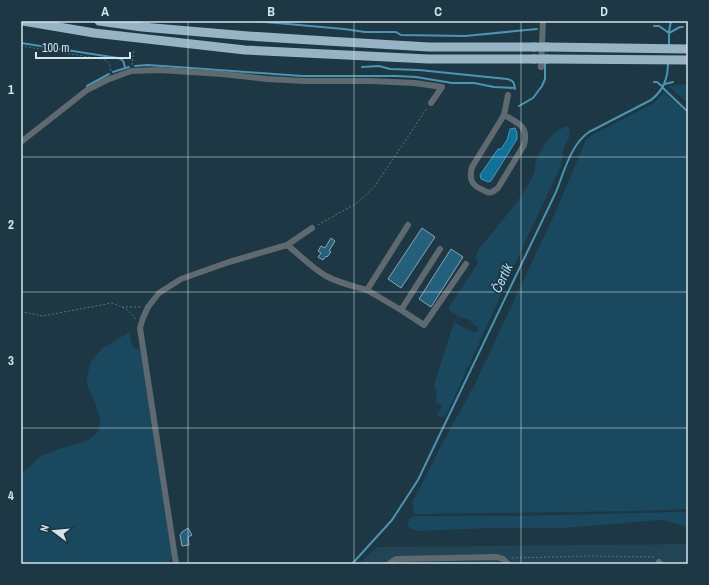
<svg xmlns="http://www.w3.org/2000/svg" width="709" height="585" font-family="'Archivo Narrow',sans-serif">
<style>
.built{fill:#224454}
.green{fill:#1a495f}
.water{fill:#107299;stroke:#4b94b2}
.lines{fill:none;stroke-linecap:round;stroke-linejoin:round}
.stream{stroke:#4b94b2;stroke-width:2}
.building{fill:#24607c;stroke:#88a5b4}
.path{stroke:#5e7480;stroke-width:1;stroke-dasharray:2 2;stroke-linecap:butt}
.minor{stroke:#5e6a70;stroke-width:6}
.highway{stroke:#97b4c4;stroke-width:9}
.highway-bridge{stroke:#97b4c4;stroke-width:9}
.grid{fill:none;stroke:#d5e4ec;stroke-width:1;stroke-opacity:0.55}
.labels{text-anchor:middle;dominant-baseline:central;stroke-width:3.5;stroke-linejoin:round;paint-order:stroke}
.water-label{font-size:14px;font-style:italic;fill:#a9daf4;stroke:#1d3744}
.neatline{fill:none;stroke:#d5e4ec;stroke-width:1.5}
.grid-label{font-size:13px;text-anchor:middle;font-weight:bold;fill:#d5e4ec}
</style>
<rect width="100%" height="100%" fill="#1d3744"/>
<path class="built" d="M688 544V564H358L377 547Z"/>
<path class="green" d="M688 84V103L668 86Z
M664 92 688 114V509L636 511 414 514 412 503 446 436 473 388 555 213 586 140 594 134 654 103Z
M566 126 569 128 570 131 569 138 564 147 561 166 532 227 447 413 443 417 437 416 442 406 435 402 437 395 434 385 454 322C461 326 468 331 476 332L478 330V327L473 324 469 319 462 318 450 311 449 307 478 263C475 257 476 254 479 249L514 206 527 187 534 173 536 160 542 148 554 133Z
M129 331 132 345 136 349 138 348 140 350 147 388 172 556 171 560 168 564H21V474L41 456 58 449 84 442 91 438 99 430 100 419 95 403 87 385V379L89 368 91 361 103 348 126 334Z
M678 512H688V527L667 521 658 520 625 523 561 528H489L418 531C410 529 406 527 409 519L415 516H517Z"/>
<path class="water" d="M515 128 517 133V139L491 181 488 182 481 179 480 175 498 149H501L507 140 510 129Z"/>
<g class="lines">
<path class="stream" d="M254 21 344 29 365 32H396L401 35 465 36 537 29
M654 26H659L669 33 680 27H683
M21 43 118 58C124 59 124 63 125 68
M669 45V31L671 21
M135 66 147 65 163 66 302 76H397L416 77 452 83H474L494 87 515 88
M362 67 379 66 390 69 419 70 507 79C514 80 514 83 515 89
M113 72 129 67
M654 82H657L663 87
M665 84 673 82
M87 86 109 74
M663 88 688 112
M519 106 533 98 542 86 545 79V62
M352 564 392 520 418 480 556 192C564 172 571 144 589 132L651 100C664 90 668 78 668 62"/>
</g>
<path class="building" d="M422 228 435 237 401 288 388 279Z
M331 238 335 241 329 251 331 252 327 257 326 256 323 260 318 257 321 253 318 251 321 246 325 248Z
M451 249 463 257 431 307 419 299Z
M188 528 192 535 188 537 189 545 182 546 180 535 182 532Z"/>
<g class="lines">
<path class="path" d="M21 46 102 59C109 61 110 64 111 71
M132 65 134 49
M318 225 357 203 375 186 427 108
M122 307H141
M21 311 23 312 42 316 112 303C123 307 130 310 136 320
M512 558 589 556 653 557 654 558"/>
<path class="minor" d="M541 67 543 21
M504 115C518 123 529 126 524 145L498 188C496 189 494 191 492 192 489 193 486 192 483 190 471 185 469 179 472 167L504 115 508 95
M21 142 87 90 107 80 131 71 160 70 222 74 267 79 304 81H370L415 83 442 87 431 103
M408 225 367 290 401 310 440 249
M287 245C300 255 312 268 326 276 339 283 353 286 367 290
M401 310 424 325 466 264
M659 562 660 564
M176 564 140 328 143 318 148 307 159 293 181 279 229 262 287 245 312 228
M389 564 396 559 497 557 503 559 508 564"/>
<path class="highway" d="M23 21 94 33 245 50 428 59H534
M99 21 142 27 248 36 327 41 429 47H534
M547 47 688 49
M547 59 688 60"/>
<path class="highway-bridge" d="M534 47H547
M534 59H547"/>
</g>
<path class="grid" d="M188 21V564M354 21V564M521 21V564M21 157H688M21 292H688M21 428H688"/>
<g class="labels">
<g class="water-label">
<text transform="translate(502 278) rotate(-65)">Čertík</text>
</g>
</g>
<rect width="709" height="585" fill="none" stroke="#1d3744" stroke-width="44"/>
<g transform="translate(54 531) rotate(286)" stroke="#1d3744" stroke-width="3" paint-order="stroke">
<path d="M0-3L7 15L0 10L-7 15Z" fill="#d5e4ec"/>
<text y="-6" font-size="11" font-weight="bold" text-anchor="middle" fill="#d5e4ec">N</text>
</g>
<path d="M36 52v6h94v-6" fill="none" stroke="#d5e4ec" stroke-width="2"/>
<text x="42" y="52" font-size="12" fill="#d5e4ec" stroke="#1d3744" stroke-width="3" paint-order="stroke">100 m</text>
<rect x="22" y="22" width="665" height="541" class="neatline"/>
<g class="grid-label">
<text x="105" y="16">A</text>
<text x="271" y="16">B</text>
<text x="438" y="16">C</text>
<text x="604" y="16">D</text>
<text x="11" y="94">1</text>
<text x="11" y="229">2</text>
<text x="11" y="365">3</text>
<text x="11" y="500">4</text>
</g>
</svg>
